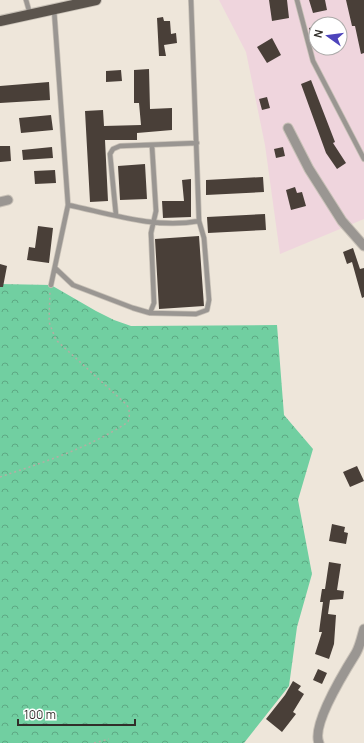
<svg xmlns="http://www.w3.org/2000/svg" width="364" height="743" font-family="Manrope,sans-serif">
<style>
.industrial{fill:#efd5dd;fill-rule:evenodd}
.forest{fill:url(#forest-crowns)}
.building{fill:#493f38}
.lines{fill:none;stroke-linecap:round;stroke-linejoin:round}
.lane-casing{stroke:#c8c1b7;stroke-width:6}
.street-casing{stroke:#c8c1b7;stroke-width:11}
.primary-casing{stroke:#c8c1b7;stroke-width:12}
.path{stroke:#b4aea4;stroke-width:1.5;stroke-dasharray:2 3;stroke-linecap:butt}
.lane{stroke:#9a9692;stroke-width:4.5}
.street{stroke:#9a9692;stroke-width:9}
.primary{stroke:#5b544d;stroke-width:10}
</style>
<defs>
<pattern id="forest-crowns" width="20" height="18" patternUnits="userSpaceOnUse"><rect width="20" height="18" fill="#71cfa1"/><path d="M2 6a3 3 0 1 1 6 0M12 15a3 3 0 1 1 6 0" fill="none" stroke="#5da883"/></pattern>
</defs>
<rect width="100%" height="100%" fill="#eee6da"/>
<path class="industrial" d="M219 0H364V219L280 254 265 145 246 52ZM316 24H340V48H316Z"/>
<path class="forest" d="M0 284 51 285 96 311 114 320 131 326 277 325 284 415 313 449 298 500 312 574 297 627 289 686 244 743H0Z"/>
<path class="building" d="M269 0H287L289 18 272 21Z
M309 0H325L327 10 313 13Z
M346 0H364V53L361 54 355 26H352Z
M163 17 164 21H170L171 34 176 33 177 43 164 45 166 56H159L157 18Z
M316 26V45H314L309 28Z
M272 38 281 55 267 63 257 47Z
M149 69 150 109 172 108V130L137 133V140H105L108 201 90 202 85 111 103 110 104 126 141 125 139 103H134V70Z
M121 70 122 81 106 82V71Z
M311 80 335 142 333 143 346 163 337 169 326 153 301 84Z
M49 82 50 100 0 103V86Z
M267 97 270 108 262 110 259 99Z
M51 115 53 130 21 133 19 118Z
M0 146H10L11 161 0 162Z
M52 147 53 158 23 160 22 150Z
M283 147 285 156 276 158 274 149Z
M145 164 147 199 120 200 118 166Z
M55 170 56 183 35 184 34 171Z
M263 177 264 192 206 195V180Z
M191 179V217L163 218 162 201H184L182 180Z
M295 187 297 193 302 192 306 206 291 210 286 190Z
M265 214 266 230 208 233 207 217Z
M38 226 53 228 49 263 27 260 29 247 35 248Z
M199 236 204 306 159 309 155 239Z
M353 248 360 269 364 268V297L362 298 352 262 347 264 343 252Z
M0 264 7 266 3 287H0Z
M357 466 364 481 350 487 343 472Z
M332 524 345 527 344 532 348 533 346 544 329 541Z
M329 562 341 564 337 590 344 591 343 599 330 600 328 614 336 615 334 644 329 659 315 654 322 632H319L323 602H320L322 589H325Z
M318 669 327 673 322 684 313 680Z
M293 681 301 686 298 690 304 694 293 712 296 714 282 732 266 719 285 695Z"/>
<g class="lines">
<defs>
<path id="lane" d="M26 0 30 14
M297 0 313 61 364 159
M68 205C111 214 155 229 199 221L191 0
M116 215 110 154 113 149 120 146 197 143
M55 268 73 285 133 308 150 313 196 314 207 310 209 300 204 238 199 221
M51 285 68 205 54 9
M150 313 154 303 151 233 156 211 152 146"/>
<path id="street" d="M288 128 309 169 342 221 364 246
M0 202 8 200
M319 743C311 725 346 669 356 653 360 646 362 636 364 629"/>
<path id="primary" d="M0 21 96 0"/>
</defs>
<use href="#lane" class="lane-casing"/>
<use href="#street" class="street-casing"/>
<use href="#primary" class="primary-casing"/>
<path class="path" d="M0 477C44 462 89 448 128 422 130 415 130 411 127 405L56 340 49 322 50 291
M94 743 109 739"/>
<use href="#lane" class="lane"/>
<use href="#street" class="street"/>
<use href="#primary" class="primary"/>
</g>
<g transform="translate(328 36) rotate(284)"><circle r="19" fill="#ffffff" stroke="#adabaa"/>
<path d="M0-3L7 15L0 10L-7 15Z" fill="#4d44bb"/>
<text y="-6" font-size="11" font-weight="bold" text-anchor="middle" fill="#312e2a">N</text>
</g>
<path d="M18 719v6h117v-6" fill="none" stroke="#312e2a" stroke-width="2"/>
<text x="24" y="719" font-size="12" fill="#312e2a" stroke="#ffffff" stroke-width="3" paint-order="stroke">100 m</text>
</svg>
